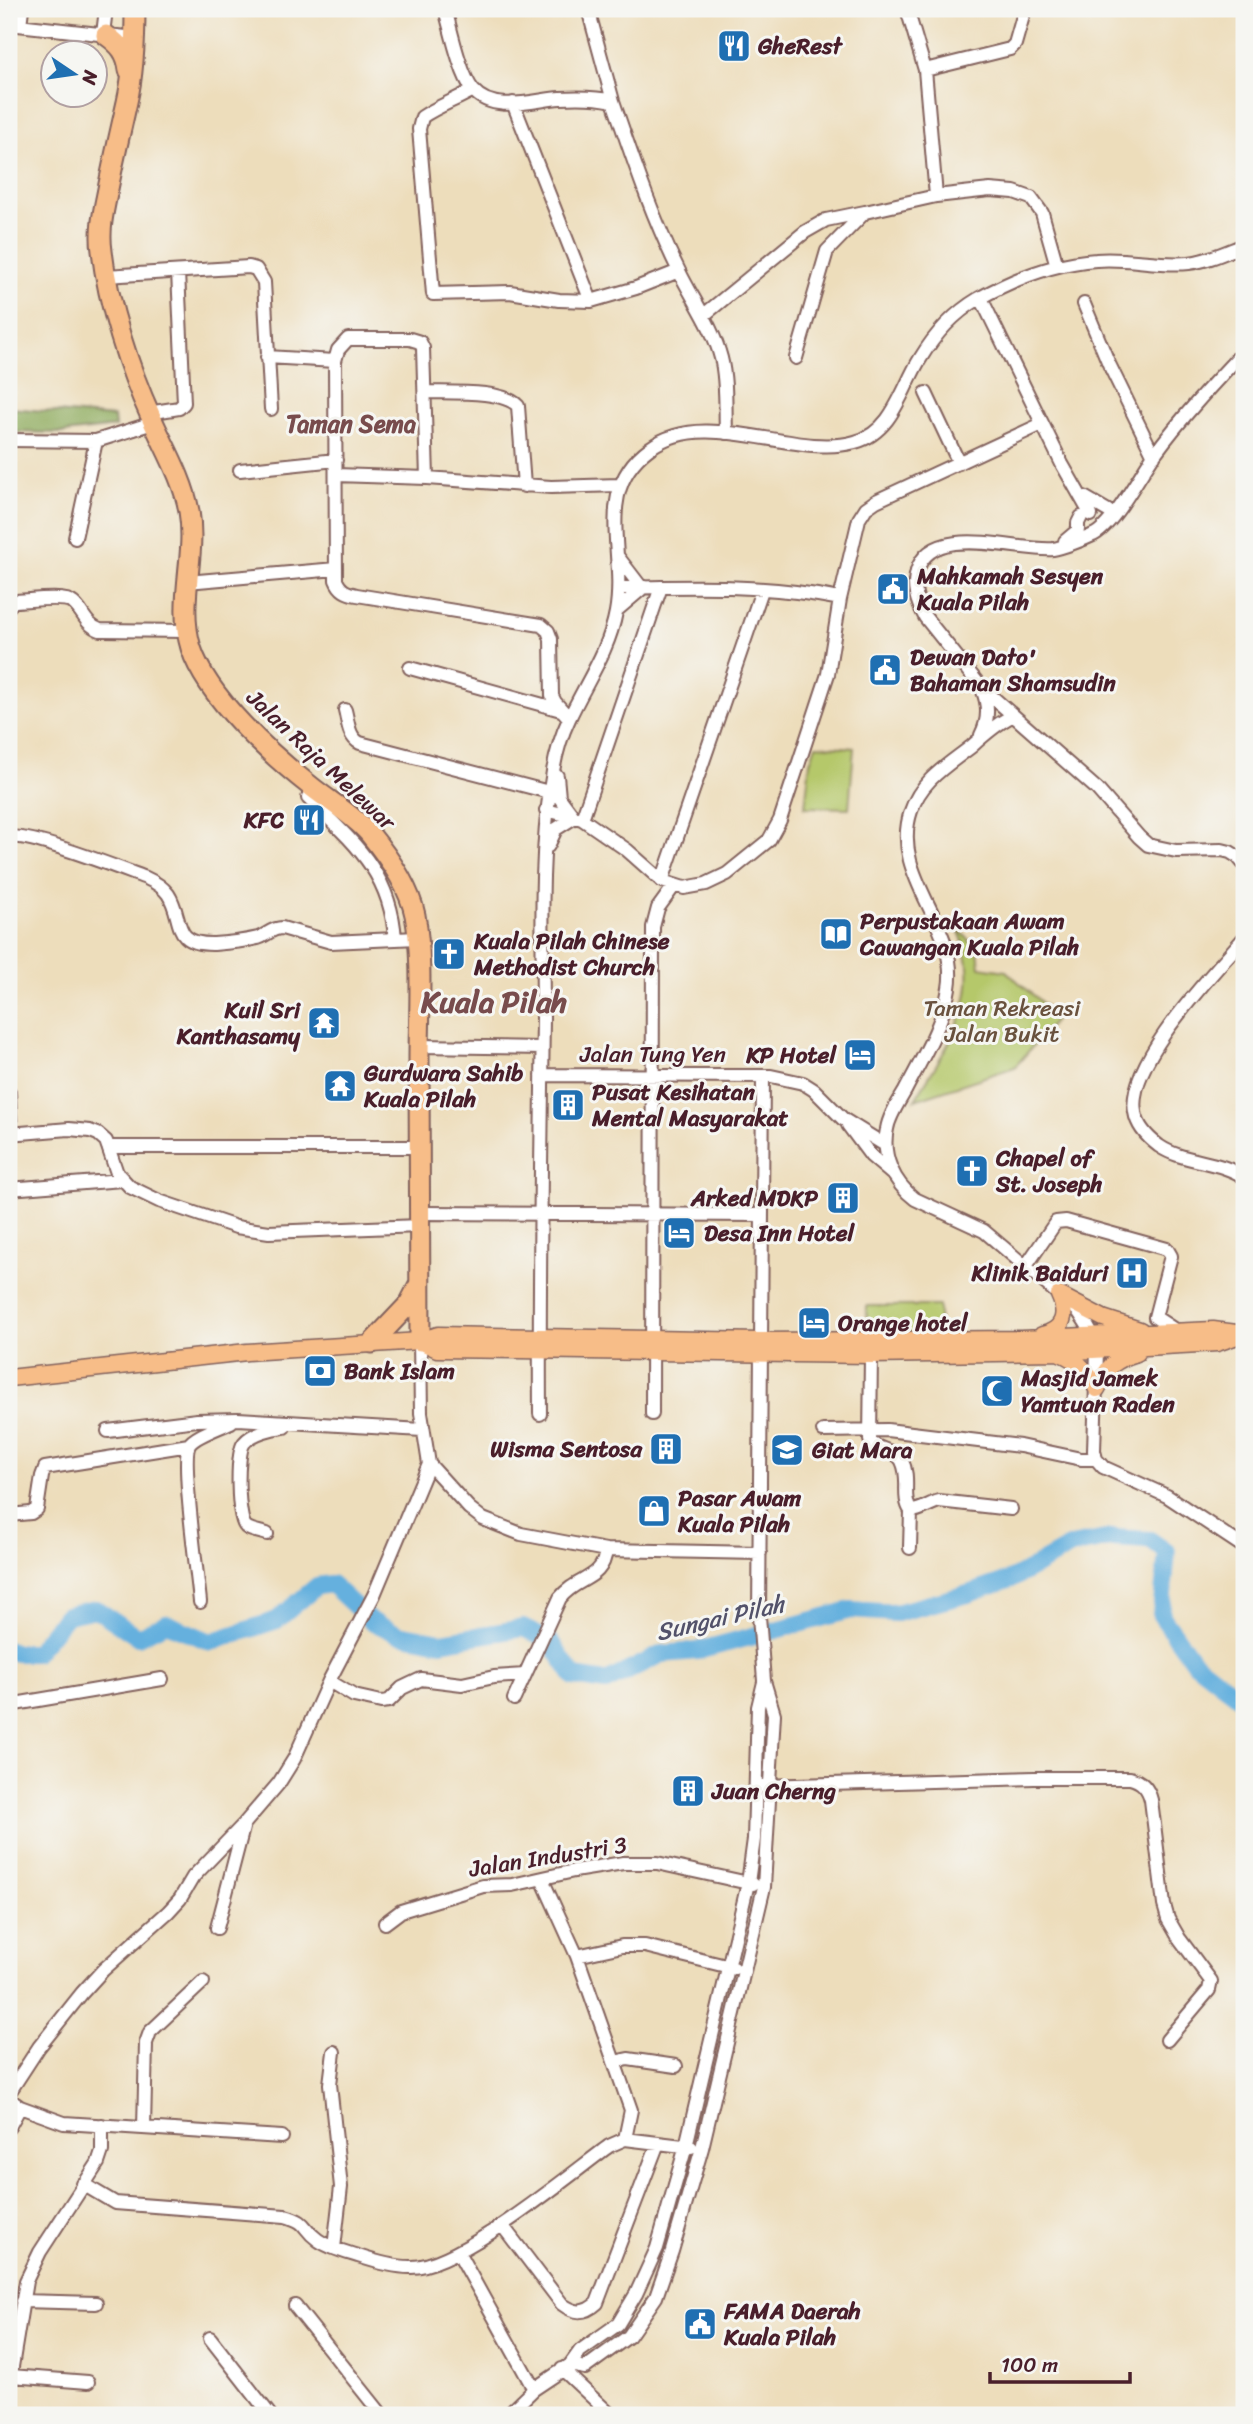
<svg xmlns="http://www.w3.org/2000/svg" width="1253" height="2424" font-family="Sriracha,sans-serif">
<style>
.green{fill:#b5c86b;stroke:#80744b;stroke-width:2}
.forest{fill:#90ac5f;stroke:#6d6645;stroke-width:2}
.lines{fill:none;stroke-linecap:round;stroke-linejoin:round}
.river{stroke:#65b0de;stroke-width:18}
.minor-casing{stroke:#83625d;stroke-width:16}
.major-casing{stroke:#83625d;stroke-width:19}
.highway-casing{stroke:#83625d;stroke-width:23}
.minor{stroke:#fff;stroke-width:12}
.major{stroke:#f7bd88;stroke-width:16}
.highway{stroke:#f7bd88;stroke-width:19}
.labels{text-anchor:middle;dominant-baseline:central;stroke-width:6;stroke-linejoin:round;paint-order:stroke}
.poi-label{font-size:23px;font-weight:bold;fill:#4a1f2b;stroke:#f6f6f2;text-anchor:start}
.street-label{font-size:23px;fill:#4a1f2b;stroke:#f6f6f2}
.park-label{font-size:23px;fill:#6a523e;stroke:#f6f6f2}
.neighbourhood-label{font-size:24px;font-weight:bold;fill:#784c4d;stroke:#f6f6f2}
.water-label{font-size:24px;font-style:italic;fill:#53526a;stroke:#f6f6f2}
.district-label{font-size:30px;font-weight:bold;fill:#784c4d;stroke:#f6f6f2}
</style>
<rect width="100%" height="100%" fill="#f6f6f2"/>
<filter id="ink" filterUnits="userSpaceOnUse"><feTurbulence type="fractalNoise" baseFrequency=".0143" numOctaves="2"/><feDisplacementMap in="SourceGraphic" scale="14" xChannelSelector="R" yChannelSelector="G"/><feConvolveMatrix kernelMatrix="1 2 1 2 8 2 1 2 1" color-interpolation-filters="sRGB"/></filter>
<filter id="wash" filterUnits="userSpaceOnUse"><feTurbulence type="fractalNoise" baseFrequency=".00686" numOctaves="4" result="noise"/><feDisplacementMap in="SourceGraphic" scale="28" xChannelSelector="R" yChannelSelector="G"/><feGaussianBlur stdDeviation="1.57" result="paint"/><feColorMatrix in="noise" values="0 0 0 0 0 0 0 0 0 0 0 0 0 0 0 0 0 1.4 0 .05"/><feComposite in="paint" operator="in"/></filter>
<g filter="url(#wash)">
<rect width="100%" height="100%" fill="#edddbb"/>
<path class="green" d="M816 745 854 748 849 808 805 807 810 762Z
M957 927 978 950 980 967 1006 971 1058 1017 1015 1067 915 1100C948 1044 989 993 957 927Z
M867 1306H939V1334H866Z"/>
<path class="forest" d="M9 408 114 417 115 427 64 433 9 432Z"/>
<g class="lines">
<path class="river" d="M9 1650 16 1653H35L67 1615 96 1609 138 1637 166 1623 211 1642 277 1620 317 1586 331 1584 371 1621 398 1634 441 1642 523 1628 550 1641 574 1677 606 1682 662 1654 697 1651 851 1610 896 1613 968 1594 1014 1578 1071 1546 1111 1538 1150 1540 1167 1552 1161 1615 1194 1662 1244 1701"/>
</g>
</g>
<g filter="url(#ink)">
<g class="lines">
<defs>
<path id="minor" d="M445 9C451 30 460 74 473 90 493 114 534 100 560 98 578 97 596 97 613 101 633 159 652 217 679 271 693 300 713 327 721 358 727 382 725 408 726 433
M588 9 613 101
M907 9 925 70 936 196
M9 24 135 38
M20 25 22 9
M103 34 106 9
M925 70 1010 49 1015 44 1025 9
M473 90C456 100 438 106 422 117L419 129 433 294 510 292 559 300 591 301
M513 103 591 301 636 288 679 271
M106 276 249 267 256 269 264 282 271 409
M981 298 1062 464 1091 515
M1084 304 1109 364 1154 456
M704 315 805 232 826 220 865 212
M1244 351C1213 384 1181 418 1154 455 1140 474 1113 526 1093 535 1085 539 1061 548 1053 549 1017 552 931 521 917 571 912 588 917 602 925 617L981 687 1097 789 1139 837 1148 845 1176 851 1222 850 1230 852 1238 857 1244 864
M267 357 335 361
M796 358 827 251 865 212 936 196 990 190 1014 192 1031 198 1042 213 1057 266
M425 392C447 393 503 389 518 406L524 486
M926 393 959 463
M148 413 179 408 184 403 178 272
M9 440 96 441 153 423
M240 470 336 460
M336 475 427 478 551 487 619 485
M427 478 423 348 420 342 410 339H348L338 350 335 361 336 580C340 590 346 593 357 595L541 625 548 631 551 639 552 696 555 702 569 718
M1084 497 1108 511
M75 538 96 441
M1065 541 1078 530V523L1081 517
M618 557 641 587
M187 582 336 569
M619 588C692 586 769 584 840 599
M9 606 14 601C26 601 65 595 73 603 84 612 85 625 100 630L187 631
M617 610 644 587
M410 668 561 710
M345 710C348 721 348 737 360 743L549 792
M1010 717C995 725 984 735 972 746 948 765 921 780 911 811 889 876 960 925 949 988 943 1025 922 1058 905 1091 898 1103 889 1116 887 1129 881 1156 894 1183 915 1199L984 1231 1078 1311C1087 1324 1094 1334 1097 1350L1094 1451 1096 1459 1103 1467 1167 1496 1244 1547
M981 735C989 720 989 705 982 689
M557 776 559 797 573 816
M315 789 308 798C353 842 391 872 395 939
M546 810 582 819 627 850 662 881 684 888 706 884 727 874 769 840 780 820 828 674 840 599 859 519 866 508 876 501 1042 424
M582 819 661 587
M9 838C24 831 124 870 146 878 155 882 162 886 168 894 184 918 170 945 214 944 228 943 245 941 258 938 267 935 272 928 282 928L331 942 417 938
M548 846 556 829 575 817
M662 881 762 590
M1244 938C1213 974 1126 1062 1135 1112 1137 1126 1147 1137 1159 1146 1184 1163 1219 1160 1244 1177
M419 1046 542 1048
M542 1075 771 1076 803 1083 814 1090 843 1119 885 1145
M9 1092 11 1134
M848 1125 871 1156 892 1174
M9 1134 69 1129 90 1131 98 1134 106 1141 117 1173 130 1187 159 1201 236 1227 269 1232 419 1226
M108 1147H419
M9 1189 122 1180
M419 1213 762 1215
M1026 1266 1056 1222 1066 1221 1167 1249 1171 1256 1155 1317 1178 1332
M420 1341 421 1413 429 1464 469 1508 483 1519 521 1534 606 1550 760 1553
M871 1355 870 1440C877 1452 895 1448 902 1461 911 1479 901 1497 911 1511 921 1511 928 1504 939 1501L1011 1509
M540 1414C539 1282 541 1150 543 1019 543 941 539 860 551 784 554 761 559 740 569 719 585 684 609 651 616 612 627 553 592 490 650 448 707 406 794 459 855 442 893 432 902 388 920 359 935 334 953 314 978 299 1015 278 1054 263 1096 260 1127 257 1158 266 1189 263 1208 261 1226 252 1244 245
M652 1414 653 927 658 908 674 886
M108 1431 197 1420 238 1419 422 1430
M823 1431 887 1430 1020 1446 1081 1459H1096
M9 1515 31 1513 37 1509 42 1476 45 1468 189 1445
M267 1534C261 1532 251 1531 246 1527 237 1519 236 1453 244 1443 252 1433 272 1428 284 1427
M910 1548 911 1511
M200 1602C198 1578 181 1460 189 1445 194 1436 221 1427 231 1422
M329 1681 354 1696 381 1702 389 1701 402 1688 421 1679 462 1684 494 1677 525 1675
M514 1699 560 1598C577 1576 603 1581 606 1550
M9 1705 162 1679
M762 1786 1034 1778H1130C1142 1781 1148 1788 1151 1800L1164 1905 1168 1919 1179 1938 1211 1981 1209 1990 1167 2040
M542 1879 577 1956 631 2110 625 2139
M385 1923 401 1911 483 1886 512 1885 574 1871 623 1863H657L753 1884
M217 1928 243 1828
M577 1956 622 1946H645L734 1968
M614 2062 628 2059 676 2066
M9 2093 39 2047 82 1993 103 1970 168 1912 180 1899 193 1877 244 1824 279 1783 294 1759 329 1681 374 1595 429 1464
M9 2099 20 2107 64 2123 282 2137
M9 2127 20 2107
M144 2128 146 2043 150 2032 203 1982
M83 2184 115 2203 285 2216C310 2223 301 2228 318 2240 329 2248 345 2252 358 2256 373 2261 394 2267 410 2267 457 2269 568 2176 609 2146L625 2139 691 2147
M502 2225 562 2304C575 2314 585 2314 597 2303L658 2143
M334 2248 341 2187 330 2084 334 2052
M458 2252 534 2389
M22 2301 96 2303
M295 2306 382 2415
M210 2338 270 2415
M570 2365 585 2368 629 2336 656 2297 672 2251 702 2148 764 1887 774 1714 764 1681 759 1616 763 1076
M562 2369 611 2415
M11 2376 88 2382
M9 2385 26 2281 40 2252 98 2163 102 2151V2125
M507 2415 534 2389 570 2365 580 2351 618 2324 636 2294 657 2248 686 2146 748 1883 754 1839 758 1707 764 1682"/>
<path id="major" d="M1059 1295 1103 1318 1140 1330
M1042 1335C1064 1330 1068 1314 1059 1295
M420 1341 437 1349 871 1355 1057 1352 1217 1343 1240 1335
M1060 1353C1078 1360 1088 1372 1097 1389
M9 1378 247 1352 420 1341 438 1335 761 1341 1021 1339 1213 1330 1244 1334
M1097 1389C1108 1366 1112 1361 1137 1353"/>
<path id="highway" d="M135 9C135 40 134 71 127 102 120 133 113 163 107 194 103 213 99 231 102 251 108 304 129 369 151 417 164 447 183 478 189 511 197 556 177 603 191 648 207 698 272 756 313 788 332 803 353 815 369 833 387 855 409 886 415 915 423 957 419 1015 419 1059 419 1153 419 1247 420 1341
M106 35C120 45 127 53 129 70
M372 1343 409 1304 419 1285"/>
</defs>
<use href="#minor" class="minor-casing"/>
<use href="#major" class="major-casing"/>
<use href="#highway" class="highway-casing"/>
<use href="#minor" class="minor"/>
<use href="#major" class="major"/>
<use href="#highway" class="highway"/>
</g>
</g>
<defs>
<symbol id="restaurant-square" viewBox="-11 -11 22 22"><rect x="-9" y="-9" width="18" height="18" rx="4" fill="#1f6fb2" stroke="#f6f6f2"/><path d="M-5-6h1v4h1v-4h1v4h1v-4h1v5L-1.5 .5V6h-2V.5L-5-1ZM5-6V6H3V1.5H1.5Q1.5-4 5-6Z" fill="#fff"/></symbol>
<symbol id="civic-square" viewBox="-11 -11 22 22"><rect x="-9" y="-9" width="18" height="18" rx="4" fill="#1f6fb2" stroke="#f6f6f2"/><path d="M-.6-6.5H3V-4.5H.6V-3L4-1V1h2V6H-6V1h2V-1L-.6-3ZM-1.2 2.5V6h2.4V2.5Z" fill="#fff"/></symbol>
<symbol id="library-square" viewBox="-11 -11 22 22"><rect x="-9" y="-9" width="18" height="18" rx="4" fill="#1f6fb2" stroke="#f6f6f2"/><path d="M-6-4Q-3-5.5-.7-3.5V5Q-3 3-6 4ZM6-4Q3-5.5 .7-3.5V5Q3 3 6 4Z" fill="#fff"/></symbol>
<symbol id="church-square" viewBox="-11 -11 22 22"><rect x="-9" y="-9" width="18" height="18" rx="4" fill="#1f6fb2" stroke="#f6f6f2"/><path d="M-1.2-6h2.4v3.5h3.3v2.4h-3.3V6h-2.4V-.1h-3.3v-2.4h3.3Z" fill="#fff"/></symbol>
<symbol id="temple-square" viewBox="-11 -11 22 22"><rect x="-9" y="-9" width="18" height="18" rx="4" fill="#1f6fb2" stroke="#f6f6f2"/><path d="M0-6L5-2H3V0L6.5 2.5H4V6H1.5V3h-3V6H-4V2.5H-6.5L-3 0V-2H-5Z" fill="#fff"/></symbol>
<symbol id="hotel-square" viewBox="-11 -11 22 22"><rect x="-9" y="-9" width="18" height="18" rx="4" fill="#1f6fb2" stroke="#f6f6f2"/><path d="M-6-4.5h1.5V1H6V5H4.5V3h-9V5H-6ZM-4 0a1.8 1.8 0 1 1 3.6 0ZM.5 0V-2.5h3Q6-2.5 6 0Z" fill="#fff"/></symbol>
<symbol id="building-square" viewBox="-11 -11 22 22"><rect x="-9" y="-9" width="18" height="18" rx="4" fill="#1f6fb2" stroke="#f6f6f2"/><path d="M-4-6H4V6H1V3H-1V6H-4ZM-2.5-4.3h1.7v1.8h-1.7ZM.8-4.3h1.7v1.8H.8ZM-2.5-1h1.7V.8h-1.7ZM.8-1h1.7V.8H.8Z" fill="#fff"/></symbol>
<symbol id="hospital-square" viewBox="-11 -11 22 22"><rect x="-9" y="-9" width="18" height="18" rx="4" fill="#1f6fb2" stroke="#f6f6f2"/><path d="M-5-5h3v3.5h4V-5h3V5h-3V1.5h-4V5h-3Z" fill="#fff"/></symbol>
<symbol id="bank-square" viewBox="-11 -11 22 22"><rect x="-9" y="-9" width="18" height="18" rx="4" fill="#1f6fb2" stroke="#f6f6f2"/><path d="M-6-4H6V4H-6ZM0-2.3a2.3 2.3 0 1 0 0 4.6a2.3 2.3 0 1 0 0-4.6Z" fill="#fff"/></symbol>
<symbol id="mosque-square" viewBox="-11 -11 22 22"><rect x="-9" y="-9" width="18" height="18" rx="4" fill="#1f6fb2" stroke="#f6f6f2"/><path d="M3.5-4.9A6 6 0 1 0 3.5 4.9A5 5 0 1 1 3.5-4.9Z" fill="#fff"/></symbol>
<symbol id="university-square" viewBox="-11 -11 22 22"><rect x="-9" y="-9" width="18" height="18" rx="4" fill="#1f6fb2" stroke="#f6f6f2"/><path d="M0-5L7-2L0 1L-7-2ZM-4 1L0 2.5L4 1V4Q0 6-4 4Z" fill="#fff"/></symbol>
<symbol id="shop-square" viewBox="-11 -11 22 22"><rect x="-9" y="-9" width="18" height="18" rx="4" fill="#1f6fb2" stroke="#f6f6f2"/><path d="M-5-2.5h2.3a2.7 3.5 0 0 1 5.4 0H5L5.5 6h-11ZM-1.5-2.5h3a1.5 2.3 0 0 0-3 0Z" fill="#fff"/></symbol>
</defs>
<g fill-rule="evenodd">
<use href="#restaurant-square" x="715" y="27" width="38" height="38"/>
<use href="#civic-square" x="874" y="570" width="38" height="38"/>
<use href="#civic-square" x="866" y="651" width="38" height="38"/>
<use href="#restaurant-square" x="290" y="801" width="38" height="38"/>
<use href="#library-square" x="817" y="915" width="38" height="38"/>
<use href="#church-square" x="430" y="935" width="38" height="38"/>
<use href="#temple-square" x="305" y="1004" width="38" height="38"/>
<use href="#hotel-square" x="841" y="1036" width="38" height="38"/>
<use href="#temple-square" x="321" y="1067" width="38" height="38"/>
<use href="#building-square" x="549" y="1086" width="38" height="38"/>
<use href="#church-square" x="953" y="1152" width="38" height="38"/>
<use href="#building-square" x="824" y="1179" width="38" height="38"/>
<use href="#hotel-square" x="660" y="1214" width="38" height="38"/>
<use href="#hospital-square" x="1113" y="1254" width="38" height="38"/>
<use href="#hotel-square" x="795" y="1304" width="38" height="38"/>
<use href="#bank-square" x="301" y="1352" width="38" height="38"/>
<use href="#mosque-square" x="978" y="1372" width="38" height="38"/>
<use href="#building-square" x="647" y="1430" width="38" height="38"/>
<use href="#university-square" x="768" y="1431" width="38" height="38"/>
<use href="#shop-square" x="635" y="1492" width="38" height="38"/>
<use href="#building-square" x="669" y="1772" width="38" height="38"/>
<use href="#civic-square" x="681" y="2305" width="38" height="38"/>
</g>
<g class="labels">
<g class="poi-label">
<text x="758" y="46">GheRest</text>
<text x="917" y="576">Mahkamah Sesyen<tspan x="917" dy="26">Kuala Pilah</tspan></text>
<text x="910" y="657">Dewan Dato'<tspan x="910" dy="26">Bahaman Shamsudin</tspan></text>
<text x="284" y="820" text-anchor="end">KFC</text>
<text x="860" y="921">Perpustakaan Awam<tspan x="860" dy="26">Cawangan Kuala Pilah</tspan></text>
<text x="474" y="941">Kuala Pilah Chinese<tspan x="474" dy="26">Methodist Church</tspan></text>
<text x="300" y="1010" text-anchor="end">Kuil Sri<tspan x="300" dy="26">Kanthasamy</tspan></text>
<text x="836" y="1055" text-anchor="end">KP Hotel</text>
<text x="364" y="1073">Gurdwara Sahib<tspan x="364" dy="26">Kuala Pilah</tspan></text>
<text x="592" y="1092">Pusat Kesihatan<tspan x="592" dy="26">Mental Masyarakat</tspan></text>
<text x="996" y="1158">Chapel of<tspan x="996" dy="26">St. Joseph</tspan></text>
<text x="818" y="1198" text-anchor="end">Arked MDKP</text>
<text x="704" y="1233">Desa Inn Hotel</text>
<text x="1108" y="1273" text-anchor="end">Klinik Baiduri</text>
<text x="838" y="1323">Orange hotel</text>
<text x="344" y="1371">Bank Islam</text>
<text x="1021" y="1378">Masjid Jamek<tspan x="1021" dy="26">Yamtuan Raden</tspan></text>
<text x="642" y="1449" text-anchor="end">Wisma Sentosa</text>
<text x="812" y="1450">Giat Mara</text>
<text x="678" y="1498">Pasar Awam<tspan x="678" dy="26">Kuala Pilah</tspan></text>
<text x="712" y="1791">Juan Cherng</text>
<text x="724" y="2311">FAMA Daerah<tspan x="724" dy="26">Kuala Pilah</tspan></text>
</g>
<g class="street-label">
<text transform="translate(321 760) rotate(43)">Jalan Raja Melewar</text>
<text x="653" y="1054">Jalan Tung Yen</text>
<text transform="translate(548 1857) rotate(-9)">Jalan Industri 3</text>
</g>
<g class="park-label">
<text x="1002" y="1008">Taman Rekreasi<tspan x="1002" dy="26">Jalan Bukit</tspan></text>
</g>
<g class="neighbourhood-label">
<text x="351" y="424">Taman Sema</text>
</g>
<g class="water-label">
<text transform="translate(720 1618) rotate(-13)">Sungai Pilah</text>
</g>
<g class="district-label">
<text x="494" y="1002">Kuala Pilah</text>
</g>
</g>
<rect width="1253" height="2424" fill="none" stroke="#f6f6f2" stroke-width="35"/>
<g transform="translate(74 74) rotate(103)"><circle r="33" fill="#f6f6f2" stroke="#b1a0a2" stroke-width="2"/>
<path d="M0-5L12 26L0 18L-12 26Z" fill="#1f6fb2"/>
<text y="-10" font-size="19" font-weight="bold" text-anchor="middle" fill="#4a1f2b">N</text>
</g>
<path d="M990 2372v10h140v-10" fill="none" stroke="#4a1f2b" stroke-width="3.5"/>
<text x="1001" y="2372" font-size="21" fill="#4a1f2b" stroke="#f6f6f2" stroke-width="5" paint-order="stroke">100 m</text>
</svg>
